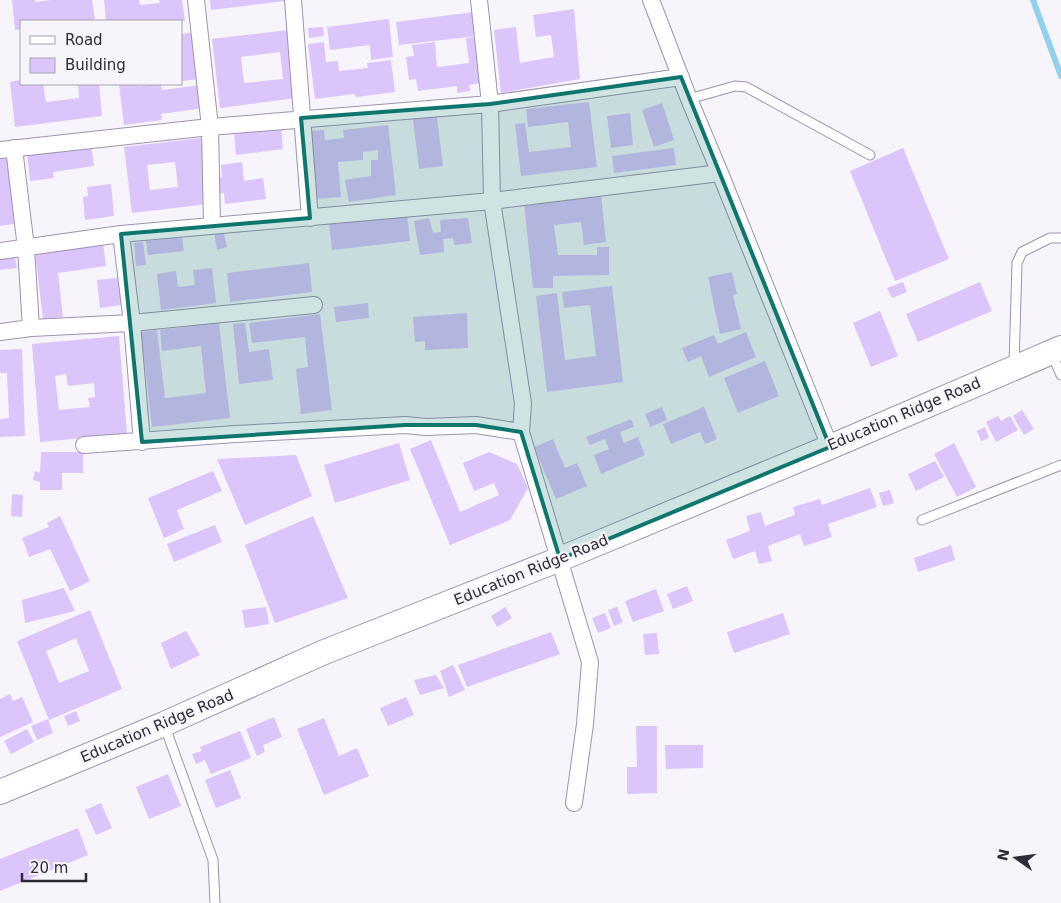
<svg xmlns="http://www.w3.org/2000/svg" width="1061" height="903" font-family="'DejaVu Sans',sans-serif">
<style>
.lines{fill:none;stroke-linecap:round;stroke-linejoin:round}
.stream{stroke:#91d1ee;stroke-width:6}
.building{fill:#dbc5fa;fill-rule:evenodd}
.lane-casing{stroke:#9e92b0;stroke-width:11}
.street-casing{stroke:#9e92b0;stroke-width:18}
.secondary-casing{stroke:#9e92b0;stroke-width:26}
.lane{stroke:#fff;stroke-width:9}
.street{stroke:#fff;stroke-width:16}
.secondary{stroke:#fff;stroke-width:24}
.marked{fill:#0f766e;fill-opacity:0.2;stroke:#0f766e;stroke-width:4;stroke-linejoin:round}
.labels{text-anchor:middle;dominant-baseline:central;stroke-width:4.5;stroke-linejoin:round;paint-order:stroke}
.street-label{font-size:15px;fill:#2f2a36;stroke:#f7f5fb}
</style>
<rect width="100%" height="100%" fill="#f7f5fb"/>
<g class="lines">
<path class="stream" d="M1033 0 1061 76"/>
</g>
<path class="building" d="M12 0H35V2L51 0H92L95 20 21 21V29L15 30Z
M104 0H139L140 5 160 3 159 0H182L185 21H106Z
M210 0H284V1L211 10Z
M574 9 580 79 501 93 494 30 516 27 520 63 554 57 551 35 536 37 533 15Z
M474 12 477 36 399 45 396 22Z
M389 19 393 57 371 60 370 45 330 50 327 27Z
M323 27 324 36 309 38 308 28Z
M288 30 296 98 220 108 212 39ZM280 52 283 79 244 83 241 57Z
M196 32 201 79 181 81V34Z
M477 37 483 83 469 85 470 91 457 93V86L418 91 416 79 409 80 406 57 414 56 412 45 435 42 437 67 469 63 466 38Z
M324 42 326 62 338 61 339 71 368 68 367 63 391 60 395 92 356 97 355 94 315 99 308 44Z
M21 80V84H43L46 102 79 98 78 84H99L102 116 15 127 10 82Z
M119 84H138V86L161 84 162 90 201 85 204 108 161 114 162 120 124 125Z
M589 102 597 167 521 176 515 124 525 123 529 152 571 147 568 122 528 127 526 109Z
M662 103 674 140 654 147 642 110Z
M630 113 633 145 611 148 607 116Z
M437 117 443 166 419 169 413 119Z
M388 125 396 195 349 202 345 180 371 176V160H378V150L363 152V160L338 162 341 197 315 199 309 131 324 130 325 140 344 138 343 130Z
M281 127 283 149 236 155 234 133Z
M201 138 208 204 132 213 124 147ZM175 162 178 187 150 190 147 165Z
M91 144 94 166 53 172 54 178 30 181 27 152Z
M674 148 676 165 614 173 612 156Z
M903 148 949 259 895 281 850 171Z
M12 157 20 223 0 226V158Z
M242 162 244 181 263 178 266 199 225 204 224 193 217 194 215 178 222 177 221 165Z
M111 184 114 216 85 220 83 197 88 196 87 187Z
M601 194 606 242 584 245 581 222 554 225 558 255H597V247H609V275L553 276V288H533L524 203Z
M407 214 410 241 332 250 329 224Z
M429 218 433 233 441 232 440 220 468 218 472 243 454 245 453 238 443 239 444 252 420 255 414 221Z
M223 230 227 247 217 250 214 232Z
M182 237 184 251 148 255 146 241Z
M143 242 146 265 136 266 134 243Z
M103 243 106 266 58 273 63 317 43 319 35 251Z
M15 257 17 268 0 270V259Z
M309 263 312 292 230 302 227 273Z
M212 268 216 303 161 310 157 274 176 271 178 287 195 285 193 270Z
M732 272 737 294 733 295 741 329 720 334 708 277Z
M125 277 128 304 100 308 97 280Z
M903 282 907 292 892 298 887 288Z
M980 282 992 311 918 342 906 314Z
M612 286 623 382 547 392 536 296 557 293 565 360 596 356 590 305 564 308 562 292Z
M368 303 369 318 336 322 334 307Z
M880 311 898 356 871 367 853 323Z
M467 313 468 348 425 350V341L415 342 413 317Z
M320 314 332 410 301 414 296 369 308 367 305 337 252 343 249 323Z
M219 323 230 418 152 427 141 332 157 330 165 398 206 393 201 346 162 351 160 330Z
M245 323 249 352 269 349 273 380 239 384 233 324Z
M746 332 756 357 709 377 701 356 688 362 682 348 714 335 718 344Z
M119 336 127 434 40 442 32 344ZM66 374 68 386 94 383 95 397 88 398 90 407 59 410 55 376Z
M22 349 25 436 0 437V419L9 418 7 373H0V350Z
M765 361 779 396 738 413 724 378Z
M662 407 667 420 650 427 645 414Z
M704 407 717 439 705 444 700 432 671 444 663 424Z
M1022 410 1034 429 1024 435 1013 416Z
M998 416 1001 421 1010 416 1018 430 996 442 986 422Z
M631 419 634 427 620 432 624 443 638 437 645 455 601 474 594 455 609 449 605 439 590 445 586 437Z
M985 427 989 438 981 441 977 431Z
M553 439 565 468 577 463 587 486 556 499 534 447Z
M431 440 460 512 499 495 494 483 474 491 463 463 489 452 517 464 528 488 510 520 450 545 410 449Z
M399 443 410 480 335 503 324 465Z
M954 443 976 487 957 497 934 454Z
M41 452H83V473H62V490H40V482L33 480 35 471 40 473Z
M296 455 312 496 245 525 217 459Z
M935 461 944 477 916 491 908 474Z
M213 471 222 491 177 510 184 529 164 538 148 498Z
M870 488 877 507 828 524 832 537 804 546 800 534 768 546 772 561 759 564 755 551 733 559 726 540 750 531 746 516 761 512 765 526 795 515 793 507 820 499 822 505Z
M890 490 894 503 883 506 879 493Z
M12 494 23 495 22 517 11 516Z
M60 516 90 581 70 591 50 549 29 557 22 538 49 527 47 523Z
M313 516 348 598 275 623 245 545Z
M215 525 222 542 174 562 167 544Z
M951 545 955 560 918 572 914 558Z
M687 586 693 601 673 609 667 594Z
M64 588 75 611 25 623 22 600Z
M656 589 664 611 633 622 625 601Z
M266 607 269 624 245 628 242 610Z
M505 607 512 618 497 627 491 616Z
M617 607 623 622 614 626 608 610Z
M90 610 122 689 49 720 17 641ZM76 638 89 671 59 683 46 651Z
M605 613 611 628 598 633 592 618Z
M783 613 790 634 734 653 727 632Z
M186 631 200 655 171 669 161 643Z
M551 632 560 654 467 687 458 665Z
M657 633 659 654 645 655 643 634Z
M453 665 465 690 449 697 440 671Z
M436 675 444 688 420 695 414 680Z
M10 694 13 701 22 697 33 722 0 737V699Z
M406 697 414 715 388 726 380 708Z
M76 711 80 721 68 726 64 716Z
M274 717 282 737 263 745 265 752 257 756 246 729Z
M324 718 339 756 357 748 369 776 324 795 297 729Z
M48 719 53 733 37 740 31 726Z
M636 726H657V793L627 794V767H637Z
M27 729 34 742 11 754 4 741Z
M240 731 251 758 211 774 205 760 196 764 192 754 202 751 200 747Z
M665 745H703V768L666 769Z
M230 770 241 798 216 808 205 780Z
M168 774 181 806 149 819 136 787Z
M101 803 112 828 96 835 85 810Z
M78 828 88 855 0 891V859Z"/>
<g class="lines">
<defs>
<path id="lane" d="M689 99 735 86 746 87 870 155
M1051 352 1061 375
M1014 365 1017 263 1022 252 1050 238H1061
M922 520 1061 465
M164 724 213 860 215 903"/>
<path id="street" d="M196 0 210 127 212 226
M293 0 310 218
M479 0 490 104 492 201 523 403 521 432
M651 0 689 99 720 173 830 447
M14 148 26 248 31 328
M0 150 210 127 490 104 681 77
M121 234 132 323 142 442
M0 251 121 234 492 201 720 173
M0 332 31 328 132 323 314 305
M84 445 235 434 405 425 426 427 476 425 521 432 590 662 585 724 574 803"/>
<path id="secondary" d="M0 792 164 724 322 653 560 559 830 447 1061 348"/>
</defs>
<use href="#lane" class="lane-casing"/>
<use href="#street" class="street-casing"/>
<use href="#secondary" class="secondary-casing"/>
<use href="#lane" class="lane"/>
<use href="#street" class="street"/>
<use href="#secondary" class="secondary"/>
</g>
<path class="marked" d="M681 77 830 447 560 559 521 432 476 425H405L142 442 121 234 310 218 301 118 490 104Z"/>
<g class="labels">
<g class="street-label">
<text transform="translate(904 414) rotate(-23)">Education Ridge Road</text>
<text transform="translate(531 570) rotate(-22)">Education Ridge Road</text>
<text transform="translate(157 726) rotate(-23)">Education Ridge Road</text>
</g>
</g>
<rect x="20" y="20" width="162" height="65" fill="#f7f5fb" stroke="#a7a4ac"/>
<rect x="30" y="36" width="25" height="8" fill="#ffffff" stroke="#a7a4ac"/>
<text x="65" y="45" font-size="15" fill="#2f2a36">Road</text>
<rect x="30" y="58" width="25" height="15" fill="#dbc5fa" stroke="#a7a4ac"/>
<text x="65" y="70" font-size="15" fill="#2f2a36">Building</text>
<g transform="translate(1016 858) rotate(284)" stroke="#f7f5fb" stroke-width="4" paint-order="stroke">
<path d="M0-4L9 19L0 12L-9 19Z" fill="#2f2a36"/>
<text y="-8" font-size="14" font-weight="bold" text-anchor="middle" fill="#2f2a36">N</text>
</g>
<path d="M22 873v8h64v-8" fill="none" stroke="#2f2a36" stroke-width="2.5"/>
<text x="30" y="873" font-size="15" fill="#2f2a36" stroke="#f7f5fb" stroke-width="4" paint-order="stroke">20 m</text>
</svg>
